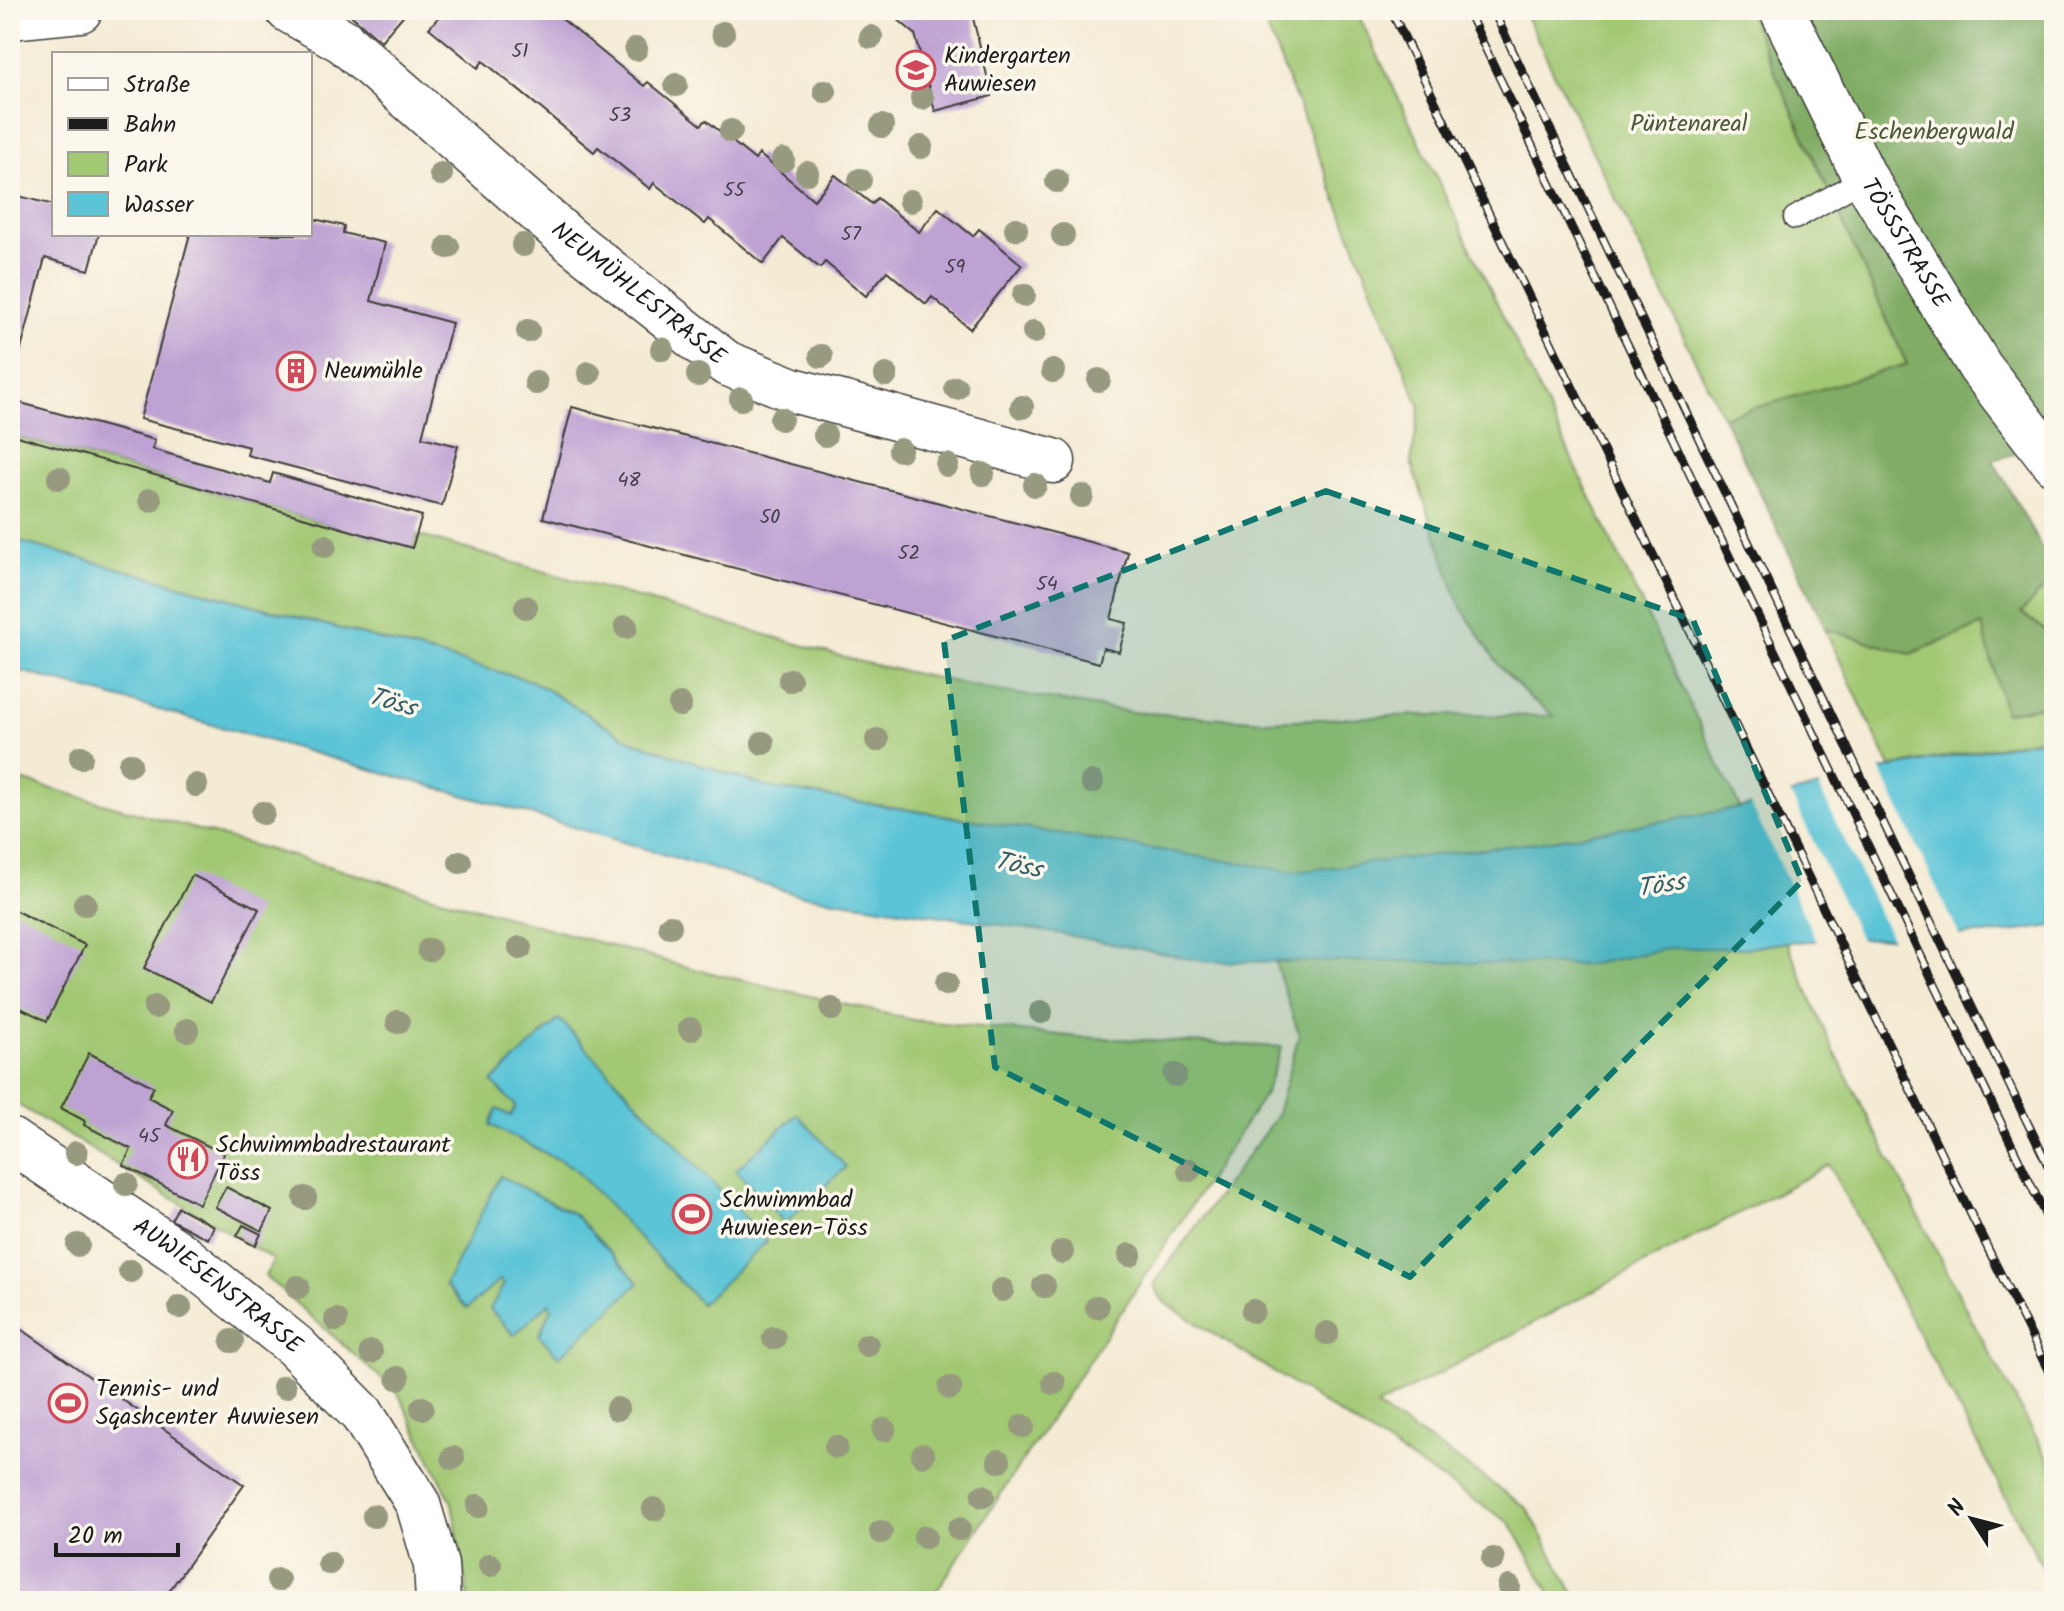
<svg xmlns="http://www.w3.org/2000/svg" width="2064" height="1611" font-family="Kalam,sans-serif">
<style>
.green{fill:#a1c873;stroke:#5e7248;stroke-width:2}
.forest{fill:#80ac65;stroke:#4e6440;stroke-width:2}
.water{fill:#5bc4d7;stroke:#3c707a;stroke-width:2}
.pier{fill:#f4ebd4}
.building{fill:#bea2d3}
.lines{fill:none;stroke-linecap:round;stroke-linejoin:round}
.service-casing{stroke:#3c3b38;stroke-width:25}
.minor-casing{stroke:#3c3b38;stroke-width:47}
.service{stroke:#fff;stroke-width:22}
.minor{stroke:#fff;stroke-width:44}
.rail-casing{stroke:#1c1c1c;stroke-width:9}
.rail{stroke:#fbf7ec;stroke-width:6;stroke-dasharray:18;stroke-linecap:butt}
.tree{fill:#979a7f}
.marked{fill:#0f766e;fill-opacity:0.2;stroke:#0f766e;stroke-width:6;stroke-dasharray:16 10;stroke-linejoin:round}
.labels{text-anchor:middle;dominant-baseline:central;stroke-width:7;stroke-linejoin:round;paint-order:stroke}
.number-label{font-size:20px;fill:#443e4a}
.poi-label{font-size:24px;fill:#1c1c1c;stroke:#fbf7ec;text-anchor:start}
.park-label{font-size:24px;fill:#4b583a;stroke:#fbf7ec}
.street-label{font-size:24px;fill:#1c1c1c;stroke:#fbf7ec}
.water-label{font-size:26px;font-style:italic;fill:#355f67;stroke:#fbf7ec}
</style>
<rect width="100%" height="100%" fill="#fbf7ec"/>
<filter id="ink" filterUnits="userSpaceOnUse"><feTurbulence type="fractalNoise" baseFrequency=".0125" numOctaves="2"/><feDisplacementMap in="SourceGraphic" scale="16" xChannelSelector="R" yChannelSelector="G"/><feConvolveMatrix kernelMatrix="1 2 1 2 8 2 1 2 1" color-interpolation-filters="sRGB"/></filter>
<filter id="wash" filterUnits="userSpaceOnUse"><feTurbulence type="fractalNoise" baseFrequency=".006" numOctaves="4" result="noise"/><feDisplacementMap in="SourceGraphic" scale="32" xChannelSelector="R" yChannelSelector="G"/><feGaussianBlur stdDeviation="1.8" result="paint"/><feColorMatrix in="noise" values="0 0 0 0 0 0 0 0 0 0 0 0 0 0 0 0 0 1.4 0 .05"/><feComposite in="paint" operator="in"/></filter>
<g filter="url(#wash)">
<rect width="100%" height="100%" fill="#f4ebd4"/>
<path class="green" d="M1260 10H1356L1740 808 1540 842 1295 872 766 787 630 740 532 681 10 539V435L414 548 417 535 861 662 992 690 1131 712 1268 721 1423 715 1554 716 1530 698 1500 667 1460 606 1411 462 1420 407Z
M1523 10H1747L1907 365 1723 417Z
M2054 576V637L2021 612Z
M1983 625 2005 713 2054 704V736L1890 767 1825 629 1910 654Z
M10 777 690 968 913 1020 1078 1037 1282 1047 1265 1094 930 1601H469L452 1503 398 1393 265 1276 274 1260 10 1100Z
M1787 942 1830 1043 1976 1328 2054 1469V1588L1829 1165 1376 1407 1459 1460 1527 1508 1578 1601H1555L1510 1523 1164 1302 1153 1285 1276 1117 1299 1035 1275 962 1384 961 1586 965 1670 948H1746Z"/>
<path class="forest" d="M1747 10H2054V442L1993 460 2054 570V577L2021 613 2054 637V703L2005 713 1982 625 1910 654 1826 629 1723 417 1907 364Z"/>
<path class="water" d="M10 539 532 681 630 740 766 787 1295 872 1540 842 1740 808 1890 768 2054 737V926L2003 933 1787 942 1746 948H1670L1586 965 1384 961 1206 962 1061 934 795 894 523 812 10 668Z
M559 1019 767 1241 701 1304 573 1167 490 1125 497 1109 511 1116 516 1106 492 1082Z
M797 1114 846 1167 785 1223 736 1170Z
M500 1176 574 1214 639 1283 559 1357 539 1335 552 1308 549 1303 514 1335 490 1309 504 1284 500 1280 467 1309 445 1285Z"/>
<path class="pier" d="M1879 767 1961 939 1893 942 1817 783Z
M1789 791 1862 943 1818 944 1749 801Z"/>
<g id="blocks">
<path class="building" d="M345 10H408L381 41Z
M445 10H551L644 86 648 82 701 125 706 120 755 160 759 154 814 200 835 175 872 204 877 198 919 232 938 208 973 236 979 229 1022 265 970 329 932 297 926 304 887 271 866 296 825 262 820 268 783 238 763 264 709 219 705 224 654 183 650 189 598 147 594 152 483 61 478 68 429 28Z
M890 10H971L992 96 935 111 915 34 889 12Z
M10 194 54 205V234H99L89 270 45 258 13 380 10 379Z
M310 218 344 226 343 233 385 243 371 301 452 323 422 437 458 446 442 506 247 455 249 447 140 419 190 234H310Z
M10 400 155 440 152 449 270 483 273 473 422 516 412 548 10 434Z
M572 407 1128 552 1111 619 1127 623 1119 652 1103 648 1099 663 543 518Z
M192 875 259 909 211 1002 144 968Z
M10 908 85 945 47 1021 10 1003Z
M89 1053 154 1087 148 1097 173 1110 166 1125 224 1154 199 1204 123 1165 131 1149 84 1125 85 1121 61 1108Z
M226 1187 272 1211 262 1231 215 1207Z
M178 1207 214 1226 208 1239 171 1220Z
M243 1225 261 1234 255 1246 237 1236Z
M10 1321 244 1485 162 1601H10Z"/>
</g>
</g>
<g filter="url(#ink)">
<use href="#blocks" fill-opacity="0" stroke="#3c3b38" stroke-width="2"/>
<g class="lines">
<defs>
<path id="service" d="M1795 218 1865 178"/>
<g id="minor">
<path id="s1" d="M288 10 343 41 569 239 726 363 793 390 1053 461"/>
<path id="s2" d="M1782 10 1865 178 1980 367 2054 463"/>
<path d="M10 17 80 10"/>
<path id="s3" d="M10 1140 179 1253 295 1346 362 1414 418 1504 436 1565 438 1601"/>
</g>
</defs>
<use href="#service" class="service-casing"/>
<use href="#minor" class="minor-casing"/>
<use href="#service" class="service"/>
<use href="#minor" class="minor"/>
<defs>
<path id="rail" d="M1391 10 1955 1182 2054 1382
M1467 10 2054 1233
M1493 10 2054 1178"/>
</defs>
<use href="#rail" class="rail-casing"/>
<use href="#rail" class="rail"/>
</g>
<g class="tree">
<circle cx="723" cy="33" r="12"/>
<circle cx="871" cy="37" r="12"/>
<circle cx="636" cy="49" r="12"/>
<circle cx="676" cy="85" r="12"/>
<circle cx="825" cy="91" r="12"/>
<circle cx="922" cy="98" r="12"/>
<circle cx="882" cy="126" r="12"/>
<circle cx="731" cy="131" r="12"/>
<circle cx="921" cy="147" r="12"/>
<circle cx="783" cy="160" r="12"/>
<circle cx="807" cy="173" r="12"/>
<circle cx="441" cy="174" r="12"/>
<circle cx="860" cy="180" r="12"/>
<circle cx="1057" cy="181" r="12"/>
<circle cx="910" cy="201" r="12"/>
<circle cx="1016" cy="229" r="12"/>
<circle cx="1063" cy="235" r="12"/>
<circle cx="523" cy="245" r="12"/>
<circle cx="448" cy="247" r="12"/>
<circle cx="1024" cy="295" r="12"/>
<circle cx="528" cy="331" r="12"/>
<circle cx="1034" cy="332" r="12"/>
<circle cx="662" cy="349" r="12"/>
<circle cx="821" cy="356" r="12"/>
<circle cx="1053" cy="371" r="12"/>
<circle cx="589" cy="373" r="12"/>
<circle cx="698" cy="375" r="12"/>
<circle cx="886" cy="375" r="12"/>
<circle cx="1099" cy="380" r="12"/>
<circle cx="536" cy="383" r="12"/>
<circle cx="956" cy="388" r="12"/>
<circle cx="741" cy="399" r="12"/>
<circle cx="1022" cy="407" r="12"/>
<circle cx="781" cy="419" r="12"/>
<circle cx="825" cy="435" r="12"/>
<circle cx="900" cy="450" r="12"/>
<circle cx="947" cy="465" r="12"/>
<circle cx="983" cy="474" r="12"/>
<circle cx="59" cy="478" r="12"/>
<circle cx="1035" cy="485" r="12"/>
<circle cx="1082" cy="496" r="12"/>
<circle cx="150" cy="500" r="12"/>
<circle cx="325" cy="546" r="12"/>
<circle cx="526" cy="607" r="12"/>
<circle cx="626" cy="627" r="12"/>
<circle cx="790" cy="680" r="12"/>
<circle cx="680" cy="705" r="12"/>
<circle cx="877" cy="740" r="12"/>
<circle cx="763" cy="743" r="12"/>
<circle cx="81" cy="757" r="12"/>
<circle cx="130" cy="764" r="12"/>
<circle cx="1092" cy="782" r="12"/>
<circle cx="196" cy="785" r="12"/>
<circle cx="263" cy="813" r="12"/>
<circle cx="460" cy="862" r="12"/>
<circle cx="85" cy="904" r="12"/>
<circle cx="670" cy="926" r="12"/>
<circle cx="520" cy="948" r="12"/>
<circle cx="429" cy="950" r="12"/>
<circle cx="946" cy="984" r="12"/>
<circle cx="155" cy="1007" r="12"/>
<circle cx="832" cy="1009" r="12"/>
<circle cx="1041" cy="1012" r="12"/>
<circle cx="398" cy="1022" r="12"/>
<circle cx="690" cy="1029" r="12"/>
<circle cx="187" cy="1030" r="12"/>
<circle cx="1175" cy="1075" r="12"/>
<circle cx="76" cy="1153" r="12"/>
<circle cx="1189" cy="1170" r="12"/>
<circle cx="126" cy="1184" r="12"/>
<circle cx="305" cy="1198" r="12"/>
<circle cx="78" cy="1245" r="12"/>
<circle cx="1062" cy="1252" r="12"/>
<circle cx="1130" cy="1255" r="12"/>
<circle cx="130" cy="1271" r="12"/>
<circle cx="1044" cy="1286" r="12"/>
<circle cx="298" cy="1287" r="12"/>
<circle cx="1002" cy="1290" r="12"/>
<circle cx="180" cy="1307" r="12"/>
<circle cx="1097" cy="1307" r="12"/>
<circle cx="1253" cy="1311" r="12"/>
<circle cx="336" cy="1320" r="12"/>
<circle cx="1327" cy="1333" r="12"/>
<circle cx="774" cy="1338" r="12"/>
<circle cx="232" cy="1341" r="12"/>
<circle cx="867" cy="1345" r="12"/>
<circle cx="371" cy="1352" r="12"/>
<circle cx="398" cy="1378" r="12"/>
<circle cx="1054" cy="1383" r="12"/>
<circle cx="284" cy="1387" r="12"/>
<circle cx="950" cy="1388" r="12"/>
<circle cx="422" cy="1408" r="12"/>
<circle cx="617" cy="1409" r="12"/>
<circle cx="1023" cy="1426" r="12"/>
<circle cx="884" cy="1430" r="12"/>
<circle cx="836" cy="1447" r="12"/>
<circle cx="923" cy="1455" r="12"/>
<circle cx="453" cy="1458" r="12"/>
<circle cx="999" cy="1461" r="12"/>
<circle cx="983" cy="1496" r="12"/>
<circle cx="478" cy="1506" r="12"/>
<circle cx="654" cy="1509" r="12"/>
<circle cx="374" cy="1516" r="12"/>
<circle cx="959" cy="1529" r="12"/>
<circle cx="881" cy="1532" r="12"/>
<circle cx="925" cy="1537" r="12"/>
<circle cx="1493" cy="1559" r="12"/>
<circle cx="329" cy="1563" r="12"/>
<circle cx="490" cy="1565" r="12"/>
<circle cx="278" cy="1580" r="12"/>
<circle cx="1509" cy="1587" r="12"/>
</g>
</g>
<path class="marked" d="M1326 491 1693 620 1802 881 1410 1277 995 1067 944 641Z"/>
<defs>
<symbol id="school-ring" viewBox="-11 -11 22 22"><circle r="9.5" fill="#fbf7ec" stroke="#d1495b" stroke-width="1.5"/><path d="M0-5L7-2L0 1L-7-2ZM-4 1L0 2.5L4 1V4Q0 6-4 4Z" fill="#d1495b"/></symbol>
<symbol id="building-ring" viewBox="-11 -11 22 22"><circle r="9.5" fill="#fbf7ec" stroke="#d1495b" stroke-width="1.5"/><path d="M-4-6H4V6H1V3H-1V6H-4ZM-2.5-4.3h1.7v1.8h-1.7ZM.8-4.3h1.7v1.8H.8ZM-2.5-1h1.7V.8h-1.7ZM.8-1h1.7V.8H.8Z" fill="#d1495b"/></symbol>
<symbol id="restaurant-ring" viewBox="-11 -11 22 22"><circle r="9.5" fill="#fbf7ec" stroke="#d1495b" stroke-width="1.5"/><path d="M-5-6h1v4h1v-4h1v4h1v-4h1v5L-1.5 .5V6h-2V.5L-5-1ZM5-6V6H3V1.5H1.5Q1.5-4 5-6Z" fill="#d1495b"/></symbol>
<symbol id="stadium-ring" viewBox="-11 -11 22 22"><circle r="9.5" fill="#fbf7ec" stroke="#d1495b" stroke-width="1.5"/><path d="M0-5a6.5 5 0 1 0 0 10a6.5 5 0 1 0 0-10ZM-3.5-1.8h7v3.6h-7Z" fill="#d1495b"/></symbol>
</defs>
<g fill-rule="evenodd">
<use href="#school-ring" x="894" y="48" width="44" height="44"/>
<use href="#building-ring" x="274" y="349" width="44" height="44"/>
<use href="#restaurant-ring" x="166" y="1137" width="44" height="44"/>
<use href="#stadium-ring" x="670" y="1192" width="44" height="44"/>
<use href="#stadium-ring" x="46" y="1381" width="44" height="44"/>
</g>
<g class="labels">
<g class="number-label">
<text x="520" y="52">51</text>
<text x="620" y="116">53</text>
<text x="734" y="191">55</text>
<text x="851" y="235">57</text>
<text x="955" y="268">59</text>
<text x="629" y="481">48</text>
<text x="770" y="518">50</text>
<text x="909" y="554">52</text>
<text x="1047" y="585">54</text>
<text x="149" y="1137">45</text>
</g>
<g class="poi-label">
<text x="944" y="56">Kindergarten<tspan x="944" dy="28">Auwiesen</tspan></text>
<text x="324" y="371">Neumühle</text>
<text x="216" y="1145">Schwimmbadrestaurant<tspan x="216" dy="28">Töss</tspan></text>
<text x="720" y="1200">Schwimmbad<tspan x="720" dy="28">Auwiesen-Töss</tspan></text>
<text x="96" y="1389">Tennis- und<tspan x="96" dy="28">Sqashcenter Auwiesen</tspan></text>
</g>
<g class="park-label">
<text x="1689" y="124">Püntenareal</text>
<text x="1934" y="132">Eschenbergwald</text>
</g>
<g class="street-label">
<text stroke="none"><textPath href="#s2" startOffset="264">TÖSSSTRASSE</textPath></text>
<text stroke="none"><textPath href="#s1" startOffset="452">NEUMÜHLESTRASSE</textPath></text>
<text stroke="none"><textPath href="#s3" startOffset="254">AUWIESENSTRASSE</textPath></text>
</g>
<g class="water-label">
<text transform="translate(392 703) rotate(16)">Töss</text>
<text transform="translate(1018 866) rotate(12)">Töss</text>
<text transform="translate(1661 886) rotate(-9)">Töss</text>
</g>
</g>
<rect width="2064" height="1611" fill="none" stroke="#fbf7ec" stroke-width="40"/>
<rect x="52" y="52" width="260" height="184" fill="#fbf7ec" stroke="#a29f99" stroke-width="2"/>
<rect x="68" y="78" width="40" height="12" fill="#ffffff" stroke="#a29f99" stroke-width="2"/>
<text x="124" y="92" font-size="24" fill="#1c1c1c">Straße</text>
<rect x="68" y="118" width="40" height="12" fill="#1c1c1c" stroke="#a29f99" stroke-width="2"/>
<text x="124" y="132" font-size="24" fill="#1c1c1c">Bahn</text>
<rect x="68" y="152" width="40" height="24" fill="#a1c873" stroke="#a29f99" stroke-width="2"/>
<text x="124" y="172" font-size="24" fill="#1c1c1c">Park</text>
<rect x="68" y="192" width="40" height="24" fill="#5bc4d7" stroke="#a29f99" stroke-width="2"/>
<text x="124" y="212" font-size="24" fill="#1c1c1c">Wasser</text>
<g transform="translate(1972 1519) rotate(306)" stroke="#fbf7ec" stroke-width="6" paint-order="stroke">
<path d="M0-6L14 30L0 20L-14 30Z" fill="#1c1c1c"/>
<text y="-12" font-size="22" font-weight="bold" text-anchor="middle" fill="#1c1c1c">N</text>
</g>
<path d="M56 1543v12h122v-12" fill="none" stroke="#1c1c1c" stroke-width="4"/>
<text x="68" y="1543" font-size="24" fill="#1c1c1c" stroke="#fbf7ec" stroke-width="6" paint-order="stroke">20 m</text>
</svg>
